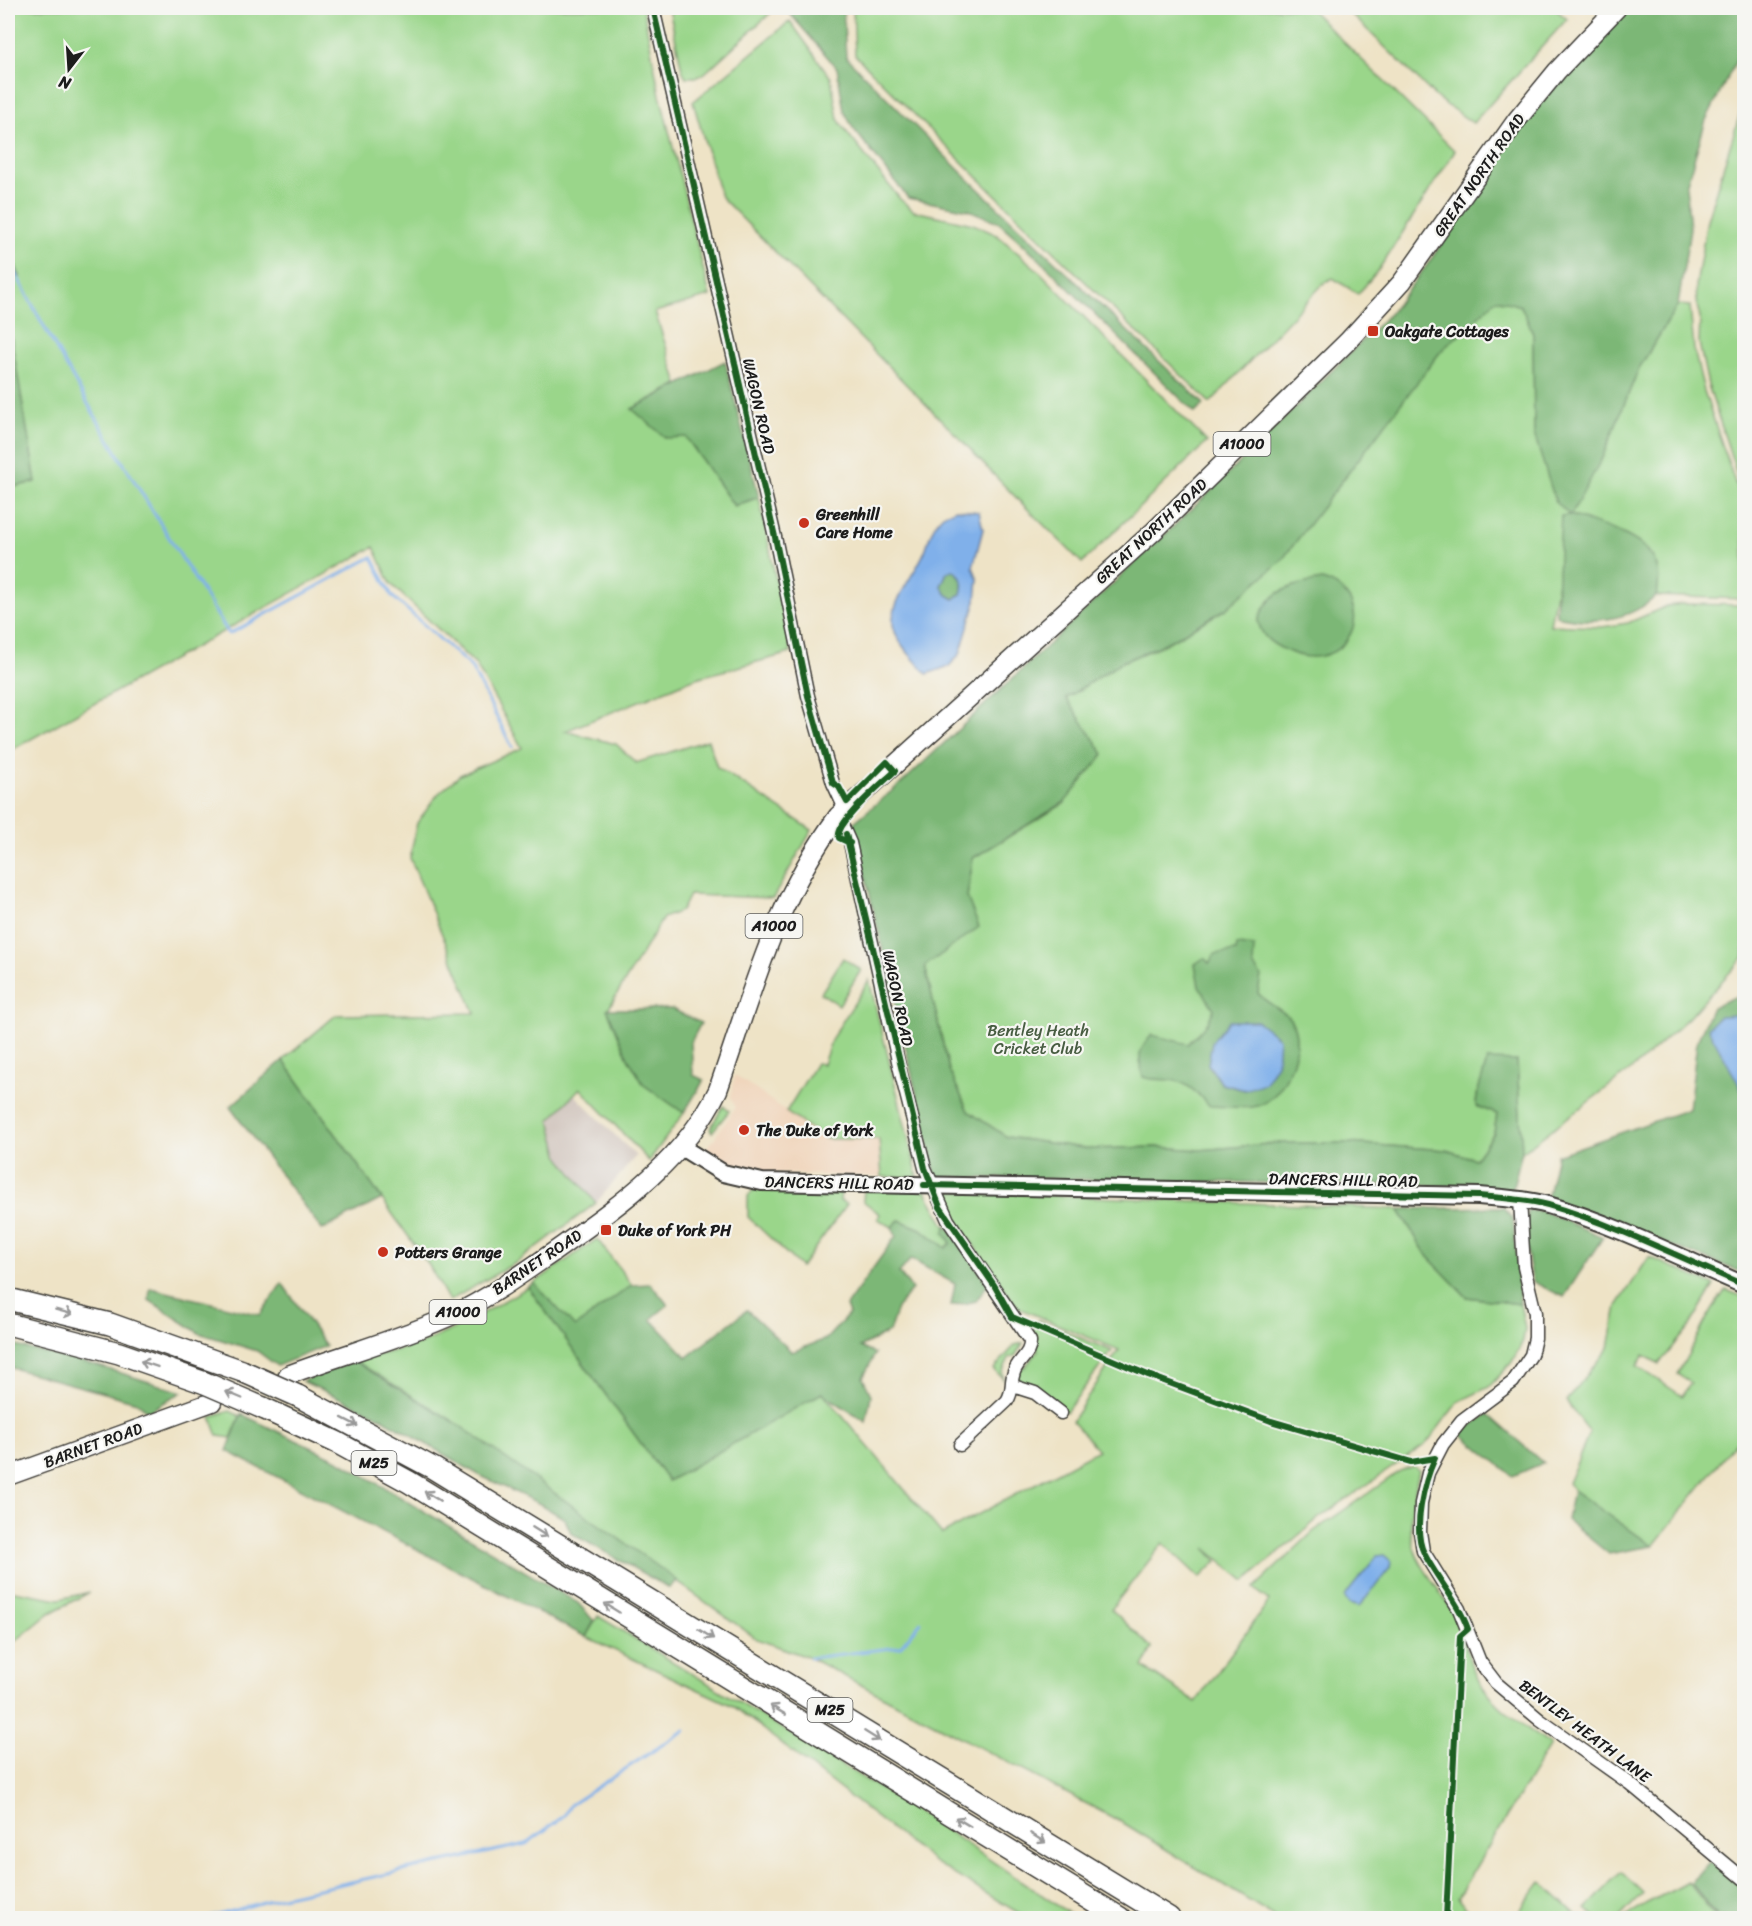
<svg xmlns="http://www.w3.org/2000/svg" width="1752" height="1926" font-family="Sriracha,sans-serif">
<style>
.built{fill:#f0d5bc}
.industrial{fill:#cec1b9}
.green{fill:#9ad68a;stroke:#5b7953;stroke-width:1.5}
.forest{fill:#7bb776;stroke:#4c6a49;stroke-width:1.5;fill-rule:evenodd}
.water{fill:#80b0ea;stroke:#4e6683;stroke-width:1.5;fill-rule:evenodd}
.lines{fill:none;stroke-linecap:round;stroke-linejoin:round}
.stream{stroke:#80b0ea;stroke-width:3}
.street-casing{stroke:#3c3a36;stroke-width:15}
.secondary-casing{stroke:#3c3a36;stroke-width:20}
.primary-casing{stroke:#3c3a36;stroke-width:21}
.highway-casing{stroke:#3c3a36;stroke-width:24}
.street{stroke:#fff;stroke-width:12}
.secondary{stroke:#fff;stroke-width:16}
.primary{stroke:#fff;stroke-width:18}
.highway{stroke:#fff;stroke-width:21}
.highway-bridge-casing{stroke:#3c3a36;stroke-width:24;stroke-linecap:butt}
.highway-bridge{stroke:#fff;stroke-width:21}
.cycleway-casing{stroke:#f6f6f2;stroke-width:10}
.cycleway{stroke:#1b5e20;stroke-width:6}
.oneway{stroke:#999}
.poi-dot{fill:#c8321e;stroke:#f6f6f2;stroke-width:2}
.labels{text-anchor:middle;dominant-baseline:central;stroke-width:4.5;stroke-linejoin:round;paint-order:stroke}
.shield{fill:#f6f6f2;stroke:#5d5d5c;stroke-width:1.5}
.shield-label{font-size:15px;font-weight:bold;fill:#1c1c1c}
.street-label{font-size:16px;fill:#1c1c1c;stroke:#f6f6f2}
.poi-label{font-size:16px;font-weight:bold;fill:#1c1c1c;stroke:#f6f6f2;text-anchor:start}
.park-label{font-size:16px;fill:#485d42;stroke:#f6f6f2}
</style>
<rect width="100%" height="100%" fill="#f6f6f2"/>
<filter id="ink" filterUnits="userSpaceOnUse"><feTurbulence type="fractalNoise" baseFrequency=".0167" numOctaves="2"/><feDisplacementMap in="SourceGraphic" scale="12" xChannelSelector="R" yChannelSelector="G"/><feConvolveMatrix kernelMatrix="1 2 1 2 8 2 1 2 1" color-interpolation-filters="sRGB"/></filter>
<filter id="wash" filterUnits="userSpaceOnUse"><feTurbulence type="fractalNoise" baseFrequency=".008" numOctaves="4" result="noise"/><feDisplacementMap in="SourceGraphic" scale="24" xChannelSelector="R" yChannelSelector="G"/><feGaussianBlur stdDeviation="1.35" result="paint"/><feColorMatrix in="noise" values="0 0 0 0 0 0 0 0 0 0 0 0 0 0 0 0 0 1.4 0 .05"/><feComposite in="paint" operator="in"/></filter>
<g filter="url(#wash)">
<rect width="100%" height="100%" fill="#eee3c6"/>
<path class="built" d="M735 1075 826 1139H879L882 1177 736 1172 704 1153 736 1107 730 1098Z"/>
<path class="industrial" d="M574 1094 636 1156 596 1203 560 1158 550 1119Z"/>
<path class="green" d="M8 8H643L660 95 710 296 655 312 678 384 632 409 686 437 734 506 759 497 791 653 696 678 565 731 616 744 636 763 708 740 717 767 812 830 773 898 689 895 681 911 663 918 608 1009 628 1058 644 1085 684 1113 649 1161 580 1088 550 1120 560 1158 596 1203 517 1262 449 1301 428 1264 283 1060 336 1015 475 1013 410 858 417 823 438 794 460 775 522 748 476 665 391 584 374 547 8 752V488L36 482 8 319V277L20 276 8 249Z
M669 8H776L705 73 697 77H686L682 70Z
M853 8H1309L1455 151 1379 269 1358 294 1333 278 1325 282 1210 403 965 165 855 55Z
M1345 8H1554L1567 19 1473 123 1438 99Z
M790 21 831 78 838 119 848 134 900 199 914 211 973 224 997 235 1040 272 1207 442 1082 563C1045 525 1006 490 971 450L721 197 693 102Z
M1744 101V496L1708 385 1699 343 1700 317 1697 306 1696 286 1707 220Z
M1497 299 1521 306 1533 333 1534 434 1602 458 1639 368 1678 305 1690 306 1694 350 1704 391 1744 509V599L1656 596 1658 589 1570 516 1550 625 1602 627 1628 623 1667 606 1682 604 1744 605V957L1688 1018 1637 1065 1522 1152 1517 1061C1489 1075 1478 1072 1476 1106L1497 1114 1494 1133 1475 1159 1446 1150 1347 1143H1280L1200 1150 1157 1147 1090 1149 1007 1137 968 1111 949 1070 925 966 978 927 967 897 973 858 1065 803V699L1120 663 1167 643 1226 609 1334 492 1394 409 1441 351Z
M843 958 861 970 839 1005 821 993Z
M869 980 918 1177H882L879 1139H826L786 1112 816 1063 823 1064 832 1038Z
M723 1106 729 1111 712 1132 710 1129Z
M755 1188 841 1191 840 1201 847 1204 801 1267 748 1217V1196Z
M864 1190H926C934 1211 946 1220 951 1243L946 1248 921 1229 899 1220 892 1227 878 1219 880 1214 863 1201Z
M943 1191 1398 1209 1428 1257 1467 1297 1520 1304 1525 1328 1523 1341 1512 1362 1489 1387 1458 1402 1426 1444 1319 1518 1245 1581 1205 1548 1217 1561 1200 1578 1163 1543 1111 1609 1152 1648 1143 1667 1196 1702 1269 1601 1254 1588 1314 1531 1400 1471 1413 1466 1419 1470C1415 1493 1408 1516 1412 1539 1415 1564 1443 1592 1454 1615 1463 1631 1466 1650 1472 1667 1485 1701 1522 1724 1550 1745L1457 1898 1475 1918H1277L1125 1824 810 1658 757 1639 456 1423 355 1361 420 1344 460 1326 528 1287 668 1481 822 1392 942 1534 1098 1450 1072 1421 1119 1350 1018 1308 946 1206Z
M597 1239 632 1285 574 1328 534 1283Z
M1649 1257 1714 1285 1688 1329 1659 1364 1644 1355 1637 1366 1682 1396 1691 1383 1677 1374C1695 1346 1705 1315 1726 1290L1744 1297V1445L1737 1441 1653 1546 1573 1490 1568 1483 1590 1432 1566 1401 1609 1348 1617 1306Z
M1038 1320 1112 1351 1066 1412 1018 1380 1017 1375 1023 1366 1025 1367 1038 1350 1032 1332Z
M1023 1343 1015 1356 1009 1358 1002 1373 1004 1380 994 1369 1015 1345Z
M230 1411 240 1416 231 1438 218 1436 211 1417Z
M8 1590 59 1599 90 1592 50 1613 8 1647Z
M598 1616 925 1816 1076 1918H1027L935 1863 733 1706 586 1637Z
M1621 1872 1643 1893 1619 1918H1597L1586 1909Z
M1541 1882 1580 1918H1514Z
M1688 1882 1717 1918H1626C1644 1901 1667 1895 1688 1882Z"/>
<path class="forest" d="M785 8H843L846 57 962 173 1204 404 1195 413 1031 251 998 222 969 210 908 198 853 128 844 111 837 68Z
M1625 8H1744V45L1706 120 1686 186 1690 228 1678 305 1639 368 1602 458 1571 515C1608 530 1673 539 1656 596 1629 622 1591 624 1556 616L1561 516 1570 515 1556 503 1534 434 1533 333 1521 306 1497 299 1441 351 1282 560 1226 609 1166 643 1120 663 1066 698 1104 754 1065 802 973 858 967 897 979 927 925 966 949 1070 968 1111 1007 1137 1090 1149 1157 1147 1200 1150 1280 1143H1347L1446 1150 1475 1159 1494 1133 1497 1114 1476 1106C1477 1086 1483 1079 1487 1060L1517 1061 1522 1152 1512 1190 1463 1186 936 1177 853 823 905 780 1212 490 1391 312 1427 265 1522 126 1562 74Z
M8 249 20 277H8Z
M8 319 36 482 8 488Z
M725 361 759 497 734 506 686 437 666 438 632 409Z
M953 570C963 575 964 584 961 594L954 599 947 595 941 586 947 572Z
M1322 580C1384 598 1349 681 1285 650 1270 643 1262 637 1258 621 1269 590 1291 585 1322 580Z
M1237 945 1254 947 1253 965 1261 976 1258 993C1266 1004 1283 1009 1290 1019 1308 1044 1284 1099 1257 1106 1244 1110 1224 1106 1210 1106 1200 1097 1190 1084 1176 1081 1165 1078 1154 1081 1143 1077 1138 1057 1137 1051 1152 1035L1188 1044 1207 1024 1214 1009 1199 986 1195 964 1204 958 1209 963 1215 954 1236 951ZM1208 1064 1245 1090 1222 1084Z
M1744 993V1273L1547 1199 1557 1155 1689 1109 1697 1042 1712 1007Z
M607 1009H672L701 1023 691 1042 693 1075 704 1080 684 1113 644 1085 628 1058Z
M283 1060 382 1199 322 1230 230 1107Z
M1503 1207 1513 1219 1520 1304 1467 1297 1428 1257 1398 1209Z
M1528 1211H1542L1603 1237 1564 1297 1533 1282C1528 1259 1523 1235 1528 1211Z
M899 1220 921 1229 946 1248 951 1243 944 1233 947 1225 988 1284 976 1301 951 1306 955 1284 911 1259 899 1273 912 1289 897 1308 889 1332 860 1347 875 1354 863 1378 871 1395 866 1422 822 1393 668 1481 528 1287 534 1283 575 1327 632 1285 651 1284 668 1305 651 1319 687 1357 747 1310 792 1352 826 1339 849 1314 846 1306 896 1236 892 1227Z
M282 1283 326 1346 277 1366 257 1351 199 1333 149 1300 150 1288 260 1315Z
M8 1344 95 1365 182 1392 148 1412 137 1402 8 1367Z
M354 1361 456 1423 677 1580 669 1588 571 1533 565 1519 540 1504 479 1475 375 1414 302 1381Z
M241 1414 340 1461 578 1603 594 1621 586 1637 227 1451Z
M1488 1414 1543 1463 1513 1476 1460 1433Z
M1573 1490 1653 1546 1609 1554 1567 1520Z
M1710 1861 1744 1889V1918H1719L1691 1883Z"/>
<path class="water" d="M956 509 979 512 983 529 973 567 978 579 976 601 960 654 949 666 927 674C916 661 899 646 894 629 886 605 919 570 926 548 930 536 933 524 943 515 946 513 952 511 956 509ZM953 570C963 575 964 584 961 594L954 599 947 595 941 586 947 572Z
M1738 1015 1744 1022V1094L1708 1028 1720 1016Z
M1229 1021H1257L1279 1038 1277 1064 1265 1083 1245 1090 1222 1084 1208 1064 1212 1042Z
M1384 1555 1391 1561 1390 1568 1359 1607 1349 1604 1344 1597 1377 1556Z"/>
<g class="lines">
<path class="stream" d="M8 258C73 387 153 511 229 634L372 557 392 596 471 667 512 747
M810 1658 900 1647 921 1622
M115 1918H118
M209 1918 277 1898 526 1844 564 1816 570 1805 685 1730"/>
</g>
</g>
<g filter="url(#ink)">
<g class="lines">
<defs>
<path id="street" d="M653 8 775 537 808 696 833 783 845 809
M838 816 850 843 900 1070 925 1168 948 1220 1030 1341C1031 1354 1018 1360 1014 1372 1010 1383 1014 1390 1007 1401L960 1445
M1520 1200 1524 1267 1535 1313V1338L1531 1355 1513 1382 1462 1420 1443 1444 1428 1473 1421 1503 1420 1532 1423 1551 1459 1609 1480 1662 1496 1683 1540 1720 1629 1783 1744 1879
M1013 1386 1035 1393 1061 1413"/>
<path id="secondary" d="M681 1147 723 1173 762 1182 1479 1196C1502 1198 1526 1199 1548 1205 1614 1224 1681 1258 1744 1285"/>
<path id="primary" d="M288 1375C343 1354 401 1339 455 1314 490 1297 523 1273 555 1251 618 1206 684 1161 718 1090 753 990 774 903 838 816L1154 531 1347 342 1402 282 1516 121 1557 71 1617 8
M8 1476 212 1402"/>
<path id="highway" d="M8 1299 110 1324 242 1371
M8 1324 119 1353 205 1383
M298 1396 433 1468 1169 1918
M263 1408 336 1442 409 1482 1120 1918"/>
</defs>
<use href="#street" class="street-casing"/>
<use href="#secondary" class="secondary-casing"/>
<use href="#primary" class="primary-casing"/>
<use href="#highway" class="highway-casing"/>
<use href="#street" class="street"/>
<use href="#secondary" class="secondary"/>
<use href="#primary" class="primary"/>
<use href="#highway" class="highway"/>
<defs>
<path id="highway-bridge" d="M242 1371 298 1396
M205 1383 263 1408"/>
</defs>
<use href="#highway-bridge" class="highway-bridge-casing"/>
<use href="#highway-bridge" class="highway-bridge"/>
<defs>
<path id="cycleway" d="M653 8 775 537 808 696 833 783 839 787 847 802 887 762 895 771C884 782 834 823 839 838L850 843
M846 834 925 1168 940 1207 994 1285 1012 1317 1148 1375 1271 1421 1411 1462 1435 1458
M924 1185 1479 1196C1502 1198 1526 1199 1548 1205 1614 1224 1681 1258 1744 1285
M1435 1458C1424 1482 1412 1529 1424 1553 1437 1579 1458 1601 1468 1629L1460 1636 1446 1918"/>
</defs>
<use href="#cycleway" class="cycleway-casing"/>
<use href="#cycleway" class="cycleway"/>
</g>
<defs><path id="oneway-shaft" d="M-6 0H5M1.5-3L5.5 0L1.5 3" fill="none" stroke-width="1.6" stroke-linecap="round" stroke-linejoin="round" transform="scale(1.5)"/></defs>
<g class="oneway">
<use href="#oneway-shaft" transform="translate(64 1312) rotate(15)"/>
<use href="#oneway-shaft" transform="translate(149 1364) rotate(-161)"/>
<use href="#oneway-shaft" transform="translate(234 1395) rotate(-157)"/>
<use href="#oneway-shaft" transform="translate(350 1422) rotate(27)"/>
<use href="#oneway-shaft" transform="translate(432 1496) rotate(-149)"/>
<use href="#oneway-shaft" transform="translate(540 1532) rotate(32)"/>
<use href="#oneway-shaft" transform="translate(612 1608) rotate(-148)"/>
<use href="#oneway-shaft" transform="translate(706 1634) rotate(32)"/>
<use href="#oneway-shaft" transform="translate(778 1710) rotate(-149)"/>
<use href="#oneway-shaft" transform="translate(872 1736) rotate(32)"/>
<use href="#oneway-shaft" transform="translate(963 1822) rotate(-149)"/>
<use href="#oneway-shaft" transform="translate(1038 1838) rotate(32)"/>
</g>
</g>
<g class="poi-dot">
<rect x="1367" y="325" width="12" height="12" rx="3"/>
<circle cx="804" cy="523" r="6"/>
<circle cx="744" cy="1130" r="6"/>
<rect x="600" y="1224" width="12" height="12" rx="3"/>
<circle cx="383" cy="1252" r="6"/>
</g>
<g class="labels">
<g class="shield">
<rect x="1213.5" y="432" width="57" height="24" rx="4.5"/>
<rect x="745.5" y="914" width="57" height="24" rx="4.5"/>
<rect x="429.5" y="1300" width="57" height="24" rx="4.5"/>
<rect x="351.5" y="1451" width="45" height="24" rx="4.5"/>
<rect x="807.5" y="1698" width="45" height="24" rx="4.5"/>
</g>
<g class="shield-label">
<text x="1242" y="444">A1000</text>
<text x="774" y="926">A1000</text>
<text x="458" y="1312">A1000</text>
<text x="374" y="1463">M25</text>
<text x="830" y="1710">M25</text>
</g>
<g class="street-label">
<text transform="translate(1479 175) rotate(-55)">GREAT NORTH ROAD</text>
<text transform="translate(759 406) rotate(77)">WAGON ROAD</text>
<text transform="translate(1151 531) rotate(-43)">GREAT NORTH ROAD</text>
<text transform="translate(898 998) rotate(78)">WAGON ROAD</text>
<text transform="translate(1343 1180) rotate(1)">DANCERS HILL ROAD</text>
<text transform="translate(839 1183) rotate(1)">DANCERS HILL ROAD</text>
<text transform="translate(537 1262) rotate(-34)">BARNET ROAD</text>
<text transform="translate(93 1445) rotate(-20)">BARNET ROAD</text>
<text transform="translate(1585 1731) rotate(37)">BENTLEY HEATH LANE</text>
</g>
<g class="poi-label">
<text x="1385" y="331">Oakgate Cottages</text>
<text x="816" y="514">Greenhill<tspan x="816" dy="18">Care Home</tspan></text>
<text x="756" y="1130">The Duke of York</text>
<text x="618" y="1230">Duke of York PH</text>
<text x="395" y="1252">Potters Grange</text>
</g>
<g class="park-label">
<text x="1038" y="1030">Bentley Heath<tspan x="1038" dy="18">Cricket Club</tspan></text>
</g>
</g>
<rect width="1752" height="1926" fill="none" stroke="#f6f6f2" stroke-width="30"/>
<g transform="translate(69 69) rotate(197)" stroke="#f6f6f2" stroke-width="4.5" paint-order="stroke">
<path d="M0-4.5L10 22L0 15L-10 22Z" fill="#1c1c1c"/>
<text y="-9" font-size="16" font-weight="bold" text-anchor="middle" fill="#1c1c1c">N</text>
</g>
</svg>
